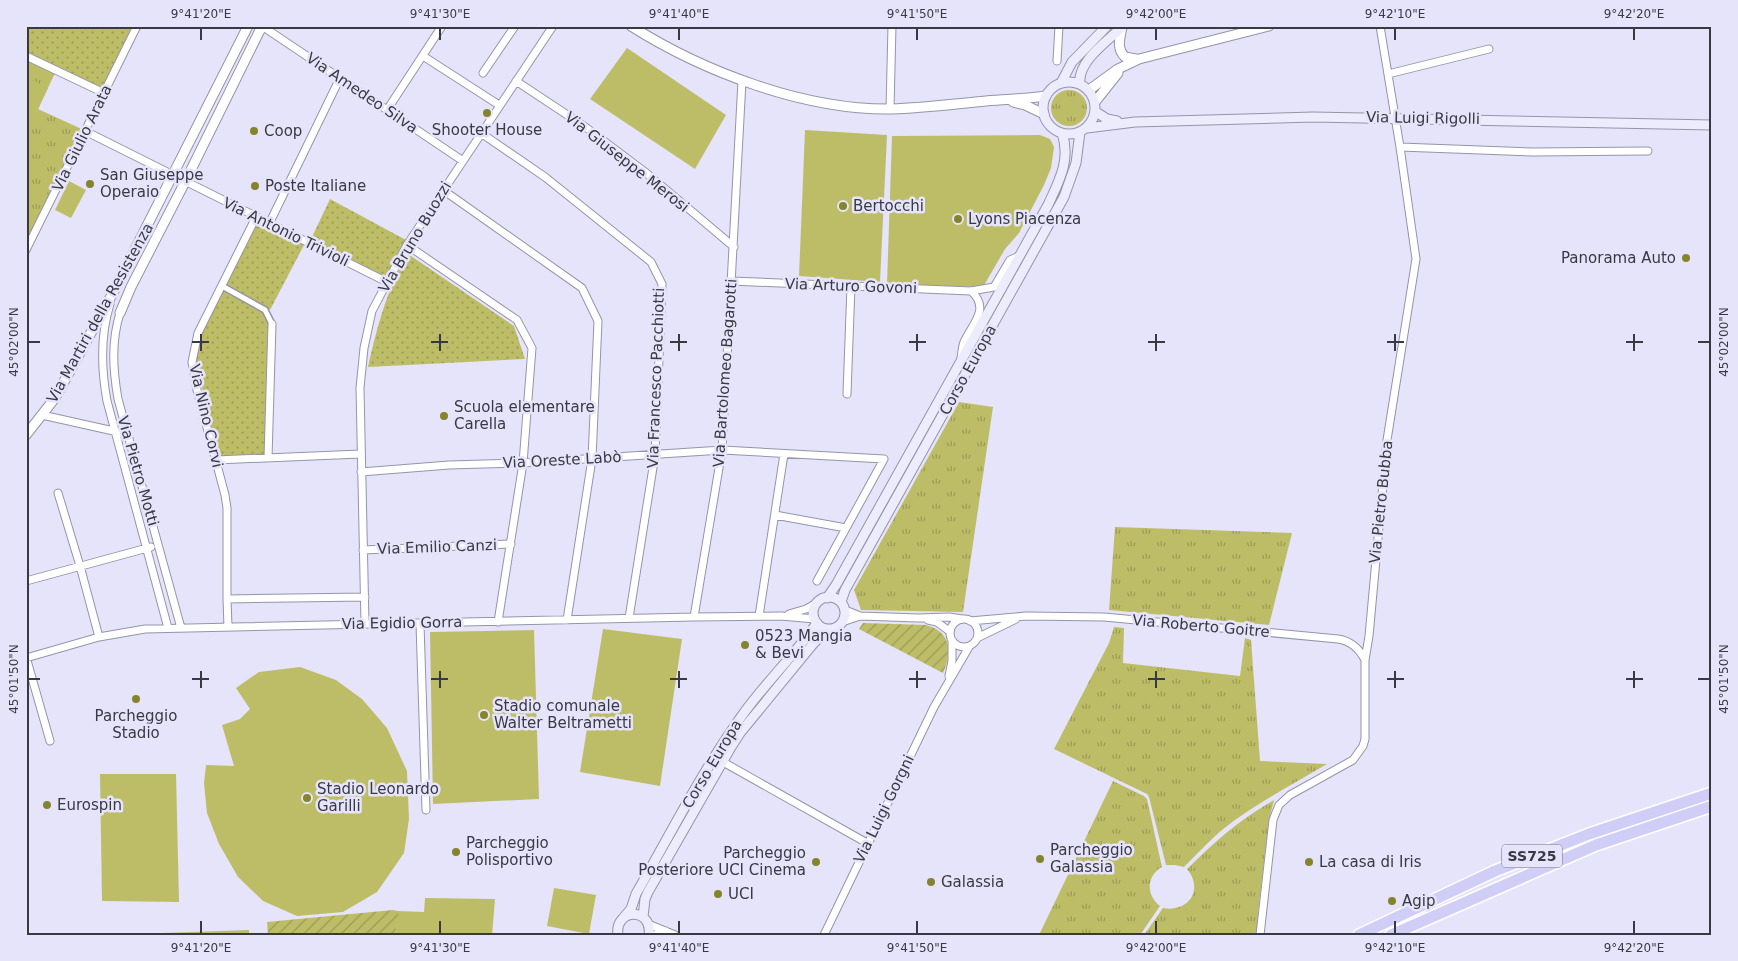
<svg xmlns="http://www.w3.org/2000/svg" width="1738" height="961" font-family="'DejaVu Sans',sans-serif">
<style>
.grass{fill:url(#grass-tufts)}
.park{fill:url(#park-dots)}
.garden{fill:url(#garden-furrows)}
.pitch{fill:#bebd67}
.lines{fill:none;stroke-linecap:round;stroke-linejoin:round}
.pedestrian-casing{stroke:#9594a9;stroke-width:8}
.minor-casing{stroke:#9594a9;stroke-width:9}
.tertiary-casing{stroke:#9594a9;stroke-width:11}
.secondary-casing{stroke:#9594a9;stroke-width:11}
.trunk-casing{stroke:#fff;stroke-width:14}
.pedestrian{stroke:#fff;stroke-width:5}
.minor{stroke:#fff;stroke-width:7}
.tertiary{stroke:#fff;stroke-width:9}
.secondary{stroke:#edecfc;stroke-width:9}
.trunk{stroke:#d0cef7;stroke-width:11}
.ticks{fill:none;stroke:#393942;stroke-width:2}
.poi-dot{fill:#85832b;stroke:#e5e4fb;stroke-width:2}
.labels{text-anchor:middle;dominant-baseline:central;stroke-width:5;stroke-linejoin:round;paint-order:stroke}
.shield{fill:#e5e4fb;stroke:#6d6c7a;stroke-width:1}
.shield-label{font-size:14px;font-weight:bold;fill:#393942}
.street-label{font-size:15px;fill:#393942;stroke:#e5e4fb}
.poi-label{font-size:15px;fill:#393942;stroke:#e5e4fb;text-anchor:start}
.neatline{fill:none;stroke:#393942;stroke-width:2}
.ticks-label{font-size:12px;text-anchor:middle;fill:#393942}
</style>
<defs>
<pattern id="grass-tufts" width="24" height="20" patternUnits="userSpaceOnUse" patternTransform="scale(1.25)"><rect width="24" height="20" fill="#bebd67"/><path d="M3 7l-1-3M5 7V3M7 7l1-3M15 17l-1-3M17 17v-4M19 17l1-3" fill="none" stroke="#9b9b56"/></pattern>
<pattern id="park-dots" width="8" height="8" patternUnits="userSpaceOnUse" patternTransform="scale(1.25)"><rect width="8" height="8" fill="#bebd67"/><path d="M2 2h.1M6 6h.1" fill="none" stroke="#9b9b56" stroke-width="1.8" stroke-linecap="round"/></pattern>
<pattern id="garden-furrows" width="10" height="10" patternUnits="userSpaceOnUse" patternTransform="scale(1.25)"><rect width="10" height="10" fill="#bebd67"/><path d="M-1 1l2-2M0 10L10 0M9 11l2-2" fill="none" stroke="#9b9b56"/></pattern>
</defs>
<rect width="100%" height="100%" fill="#e5e4fb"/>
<path class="grass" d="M26 57 56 71 38 109 86 131 26 241Z
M1051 108a18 18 0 1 1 36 0a18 18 0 1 1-36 0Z
M959 402 993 407 963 612 861 610 854 590Z
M1115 527 1292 533 1269 625 1109 610Z
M1114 627 1124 628 1123 663 1240 676 1245 638 1251 640 1260 761 1327 764C1292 785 1254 804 1222 830 1209 841 1196 855 1184 867L1175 865H1166L1149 797 1147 794 1054 749 1109 643Z
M1113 781 1144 796 1147 799 1162 867C1146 876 1146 895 1160 906L1140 935H1039Z
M1274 800 1269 820 1258 913 1257 935H1144L1163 908C1189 913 1204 889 1187 869 1214 842 1240 819 1274 800Z"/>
<path class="park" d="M26 26H137L105 93 26 57Z
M330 199 406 240 386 277 311 239Z
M258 222 304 245 270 310 226 286Z
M408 254 514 326 525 359 368 367C377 328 387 288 408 254Z
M222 290 264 313 268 322 265 454 218 456 196 362 199 337Z"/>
<path class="garden" d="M863 623 926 625C952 632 952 653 943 673L859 629Z
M393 910 398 911V924L394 935H268L267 922Z"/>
<path class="pitch" d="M627 48 726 115 695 169 590 99Z
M26 77 48 88 38 109 26 124Z
M805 130 887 135 880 282 799 276Z
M1040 135 1050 139 1054 147 1051 168 1044 185 1019 233 1005 249 983 287 887 284 892 136Z
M69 181 86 190 71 218 55 210Z
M603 629 682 639 660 786 580 772Z
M534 630 539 799 433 804 430 632Z
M300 667 336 680 362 699 387 728 407 771 409 819 404 853 377 892 343 912 297 916 263 901 238 877 219 844 207 813 204 783 206 765 234 766 222 725 240 719 250 709 236 688 259 672Z
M100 774H176L179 902 102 901Z
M554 888 596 895 589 934 547 926Z
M425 898 495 899 492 935H394L398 924V911L424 912Z
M249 930V935H163V933Z"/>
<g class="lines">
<defs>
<path id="pedestrian" d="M222 286 265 310 272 324"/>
<path id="minor" d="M262 26 463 161
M26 56 104 93
M423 56 499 105
M1057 61 1059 26
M483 73 515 26
M1388 74 1489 49
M516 81 584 126 645 172 734 247
M890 109 892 26
M387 110 442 26
M85 131 387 282
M481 133 545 177 651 262 662 284 655 455 629 618
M1400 147 1533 152 1648 151
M443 190 582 288 598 321 592 459 567 620
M269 224 340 78
M407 245 517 320 532 348 523 463 498 622
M26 250 137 26
M731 281 971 291 994 287 1010 260 1019 256
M110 304C100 336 101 368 107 401L168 628
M120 313C111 342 113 370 118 399L181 628
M961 358C962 353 962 347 964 342 972 324 991 309 971 291
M847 394 851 286
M42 415 127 434
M268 458 272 324
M216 460 360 454
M361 472 449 465 523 463 722 450 884 459 817 581
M58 493 80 566 99 637
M775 515 846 528
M363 550 511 544
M26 581 151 547
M227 599V508L225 495 197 390 192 362 198 333 256 217
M789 614 806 609 817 603
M759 616 784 454
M860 616 918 618 949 617 962 619
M694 617 722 450 742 81
M950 633a14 14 0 1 1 28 0a14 14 0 1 1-28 0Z
M928 620 937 622 949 631
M970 621 1026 616 1104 617 1338 639C1351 641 1359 648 1365 660
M842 622 860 616 845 610
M365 624 360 388 364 348 372 311 407 245 553 26
M420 624 426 810
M228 627 227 599 365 597
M977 638 1016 619
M26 657 50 741
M26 658 99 637 145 629 694 617 781 616 815 619
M949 676 952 661V642
M723 762 867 843
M648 924 675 935
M654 935 666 931
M824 935 934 707 969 647
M1260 935 1273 820 1279 805 1290 795 1353 760 1363 746 1365 739V660L1369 636 1387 440 1416 259 1400 147 1380 26"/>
<path id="tertiary" d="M631 26C704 72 804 110 891 109 923 108 954 104 986 101 1006 99 1026 99 1046 96
M1122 27C1120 38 1116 48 1125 57L1136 59
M1089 90 1118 69 1139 59 1269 26
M1013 102 1025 105 1044 114
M1095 102 1118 73
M120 313 131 287 185 182 262 26
M26 435 55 398 114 291 248 26"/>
<path id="secondary" d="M1043 108a26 26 0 1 1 52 0a26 26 0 1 1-52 0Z
M1061 83 1072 62 1107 26
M1080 84C1077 61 1108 41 1123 26
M1096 112 1107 119 1117 121
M1087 128 1135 122 1313 117 1712 125
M813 613a16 16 0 1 1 32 0a16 16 0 1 1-32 0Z
M827 598 836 585 1048 205C1059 181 1071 160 1062 133
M841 602 845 590 1064 197 1076 163 1080 132
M624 917 631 909 636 894C670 835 701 773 741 717 764 684 794 656 817 623
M643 917 645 899 648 892 731 747 740 733 813 644 827 629
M618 935C614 908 653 907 649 935"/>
<path id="trunk" d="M1359 935 1495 871 1589 834 1712 793
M1391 935 1596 845 1712 806"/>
</defs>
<use href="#pedestrian" class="pedestrian-casing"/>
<use href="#minor" class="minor-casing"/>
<use href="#tertiary" class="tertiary-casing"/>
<use href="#secondary" class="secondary-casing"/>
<use href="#trunk" class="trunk-casing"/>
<use href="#pedestrian" class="pedestrian"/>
<use href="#minor" class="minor"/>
<use href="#tertiary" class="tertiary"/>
<use href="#secondary" class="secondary"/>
<use href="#trunk" class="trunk"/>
</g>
<path class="ticks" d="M201 28V40M440 28V40M679 28V40M917 28V40M1156 28V40M1395 28V40M1634 28V40M201 334V351M440 334V351M679 334V351M917 334V351M1156 334V351M1395 334V351M1634 334V351M28 342H40M192 342H209M431 342H448M670 342H687M909 342H926M1148 342H1165M1387 342H1404M1626 342H1643M1698 342H1710M201 671V688M440 671V688M679 671V688M917 671V688M1156 671V688M1395 671V688M1634 671V688M28 679H40M192 679H209M431 679H448M670 679H687M909 679H926M1148 679H1165M1387 679H1404M1626 679H1643M1698 679H1710M201 921V934M440 921V934M679 921V934M917 921V934M1156 921V934M1395 921V934M1634 921V934"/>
<g class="poi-dot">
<circle cx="487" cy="113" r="5"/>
<circle cx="254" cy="131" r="5"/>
<circle cx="90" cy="184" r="5"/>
<circle cx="255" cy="186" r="5"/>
<circle cx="843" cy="206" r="5"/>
<circle cx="958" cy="219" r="5"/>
<circle cx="1686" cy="258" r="5"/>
<circle cx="444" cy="416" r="5"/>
<circle cx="745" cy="645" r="5"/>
<circle cx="136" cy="699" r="5"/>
<circle cx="484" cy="715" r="5"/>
<circle cx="307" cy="798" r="5"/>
<circle cx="47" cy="805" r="5"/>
<circle cx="456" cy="852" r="5"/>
<circle cx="1040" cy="859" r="5"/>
<circle cx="816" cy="862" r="5"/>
<circle cx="1309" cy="862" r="5"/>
<circle cx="931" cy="882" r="5"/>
<circle cx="718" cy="894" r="5"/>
<circle cx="1392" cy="901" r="5"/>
</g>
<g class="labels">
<rect class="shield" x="1502" y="844.5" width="60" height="23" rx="4"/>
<g class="shield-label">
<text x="1532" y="856">SS725</text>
</g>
<g class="street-label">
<text transform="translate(362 93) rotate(34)">Via Amedeo Silva</text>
<text transform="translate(1423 118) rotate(1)">Via Luigi Rigolli</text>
<text transform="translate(82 138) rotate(-64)">Via Giulio Arata</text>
<text transform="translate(627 162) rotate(38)">Via Giuseppe Merosi</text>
<text transform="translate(286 232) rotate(26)">Via Antonio Trivioli</text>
<text transform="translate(415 237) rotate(-59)">Via Bruno Buozzi</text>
<text transform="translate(851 286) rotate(2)">Via Arturo Govoni</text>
<text transform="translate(100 313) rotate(-61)">Via Martiri della Resistenza</text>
<text transform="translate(968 370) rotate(-61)">Corso Europa</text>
<text transform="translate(725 373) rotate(-86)">Via Bartolomeo Bagarotti</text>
<text transform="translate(656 378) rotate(-88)">Via Francesco Pacchiotti</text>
<text transform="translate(206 416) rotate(77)">Via Nino Corvi</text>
<text transform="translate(562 460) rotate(-3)">Via Oreste Labò</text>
<text transform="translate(138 471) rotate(74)">Via Pietro Motti</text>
<text transform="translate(1381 502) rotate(-84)">Via Pietro Bubba</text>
<text transform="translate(437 547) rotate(-2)">Via Emilio Canzi</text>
<text transform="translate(402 623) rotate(-1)">Via Egidio Gorra</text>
<text transform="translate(1201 626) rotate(5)">Via Roberto Goitre</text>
<text transform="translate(712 764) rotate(-59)">Corso Europa</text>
<text transform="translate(884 809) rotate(-64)">Via Luigi Gorgni</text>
</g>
<g class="poi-label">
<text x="487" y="130" text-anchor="middle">Shooter House</text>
<text x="264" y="131">Coop</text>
<text x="100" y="175">San Giuseppe<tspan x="100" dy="17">Operaio</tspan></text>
<text x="265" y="186">Poste Italiane</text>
<text x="853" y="206">Bertocchi</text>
<text x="968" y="219">Lyons Piacenza</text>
<text x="1676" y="258" text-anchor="end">Panorama Auto</text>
<text x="454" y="407">Scuola elementare<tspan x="454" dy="17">Carella</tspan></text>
<text x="755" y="636">0523 Mangia<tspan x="755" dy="17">&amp; Bevi</tspan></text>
<text x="494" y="706">Stadio comunale<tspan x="494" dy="17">Walter Beltrametti</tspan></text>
<text x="136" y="716" text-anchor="middle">Parcheggio<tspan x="136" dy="17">Stadio</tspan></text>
<text x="317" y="789">Stadio Leonardo<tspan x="317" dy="17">Garilli</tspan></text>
<text x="57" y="805">Eurospin</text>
<text x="466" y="843">Parcheggio<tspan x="466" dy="17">Polisportivo</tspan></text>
<text x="1050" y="850">Parcheggio<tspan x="1050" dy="17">Galassia</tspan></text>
<text x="806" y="853" text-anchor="end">Parcheggio<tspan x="806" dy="17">Posteriore UCI Cinema</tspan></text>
<text x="1319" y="862">La casa di Iris</text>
<text x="941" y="882">Galassia</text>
<text x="728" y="894">UCI</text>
<text x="1402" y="901">Agip</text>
</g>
</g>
<rect width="1738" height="961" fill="none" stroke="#e5e4fb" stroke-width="55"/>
<rect x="28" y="28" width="1682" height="906" class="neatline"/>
<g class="ticks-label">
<text x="201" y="18">9°41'20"E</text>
<text x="440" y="18">9°41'30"E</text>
<text x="679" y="18">9°41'40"E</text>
<text x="917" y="18">9°41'50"E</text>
<text x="1156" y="18">9°42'00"E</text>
<text x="1395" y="18">9°42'10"E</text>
<text x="1634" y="18">9°42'20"E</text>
<text transform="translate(14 342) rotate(-90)" y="4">45°02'00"N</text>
<text transform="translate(1724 342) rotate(-90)" y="4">45°02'00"N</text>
<text transform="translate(14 679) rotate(-90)" y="4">45°01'50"N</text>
<text transform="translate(1724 679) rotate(-90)" y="4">45°01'50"N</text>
<text x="201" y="952">9°41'20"E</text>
<text x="440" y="952">9°41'30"E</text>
<text x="679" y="952">9°41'40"E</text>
<text x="917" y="952">9°41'50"E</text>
<text x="1156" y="952">9°42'00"E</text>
<text x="1395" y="952">9°42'10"E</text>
<text x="1634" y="952">9°42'20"E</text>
</g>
</svg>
